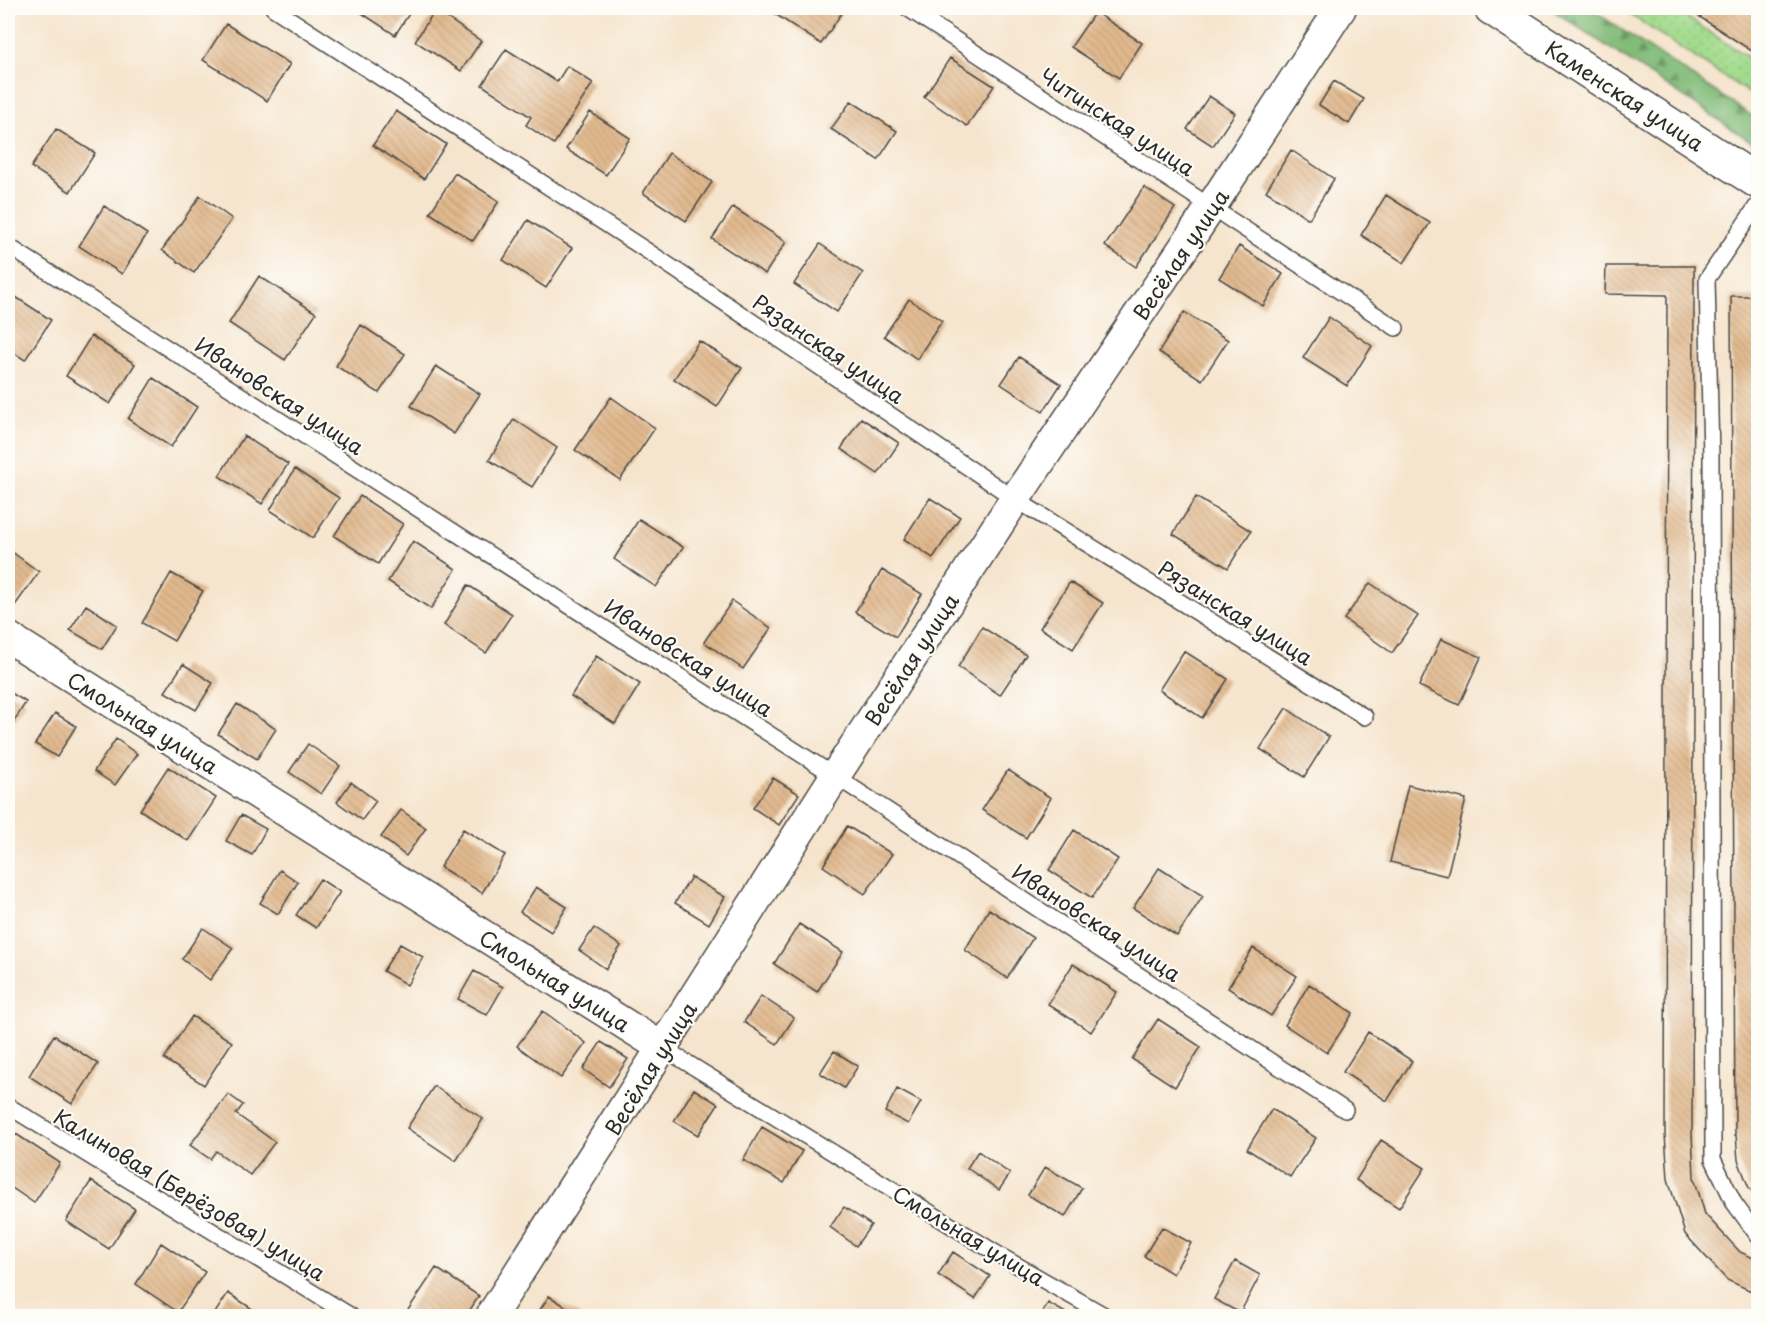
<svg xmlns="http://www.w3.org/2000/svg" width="1766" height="1324" font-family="'Playpen Sans',sans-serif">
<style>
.grass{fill:url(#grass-dots);stroke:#67845c;stroke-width:1.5}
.forest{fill:url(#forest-firs);stroke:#567452;stroke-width:1.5}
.building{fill:url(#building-back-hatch)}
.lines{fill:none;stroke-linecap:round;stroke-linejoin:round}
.service-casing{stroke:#494743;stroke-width:18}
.minor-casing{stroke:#494743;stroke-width:33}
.tertiary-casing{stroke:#494743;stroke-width:36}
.service{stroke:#fff;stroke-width:15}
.minor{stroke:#fff;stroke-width:30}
.tertiary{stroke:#fff;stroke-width:33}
.labels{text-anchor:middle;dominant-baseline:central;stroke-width:4.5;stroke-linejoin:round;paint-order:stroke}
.street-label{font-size:21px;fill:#2b2b2b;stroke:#fdfcf7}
</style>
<defs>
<pattern id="grass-dots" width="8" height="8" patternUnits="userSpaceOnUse" patternTransform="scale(1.5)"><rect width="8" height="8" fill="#a3dc8e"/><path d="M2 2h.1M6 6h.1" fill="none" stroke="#8cbd7b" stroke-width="1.8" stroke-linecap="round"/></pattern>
<pattern id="forest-firs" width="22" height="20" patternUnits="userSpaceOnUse" patternTransform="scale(1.5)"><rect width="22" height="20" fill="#82bc79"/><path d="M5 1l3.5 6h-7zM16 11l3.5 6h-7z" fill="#6b9963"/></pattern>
<pattern id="building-back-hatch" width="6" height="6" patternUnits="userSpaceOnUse" patternTransform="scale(1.5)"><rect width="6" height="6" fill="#e1b98e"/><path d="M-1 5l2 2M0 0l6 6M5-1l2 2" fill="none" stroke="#c19f7b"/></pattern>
</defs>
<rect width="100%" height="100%" fill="#fdfcf7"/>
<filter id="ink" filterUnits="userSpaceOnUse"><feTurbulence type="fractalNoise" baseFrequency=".0167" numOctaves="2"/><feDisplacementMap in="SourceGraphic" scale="12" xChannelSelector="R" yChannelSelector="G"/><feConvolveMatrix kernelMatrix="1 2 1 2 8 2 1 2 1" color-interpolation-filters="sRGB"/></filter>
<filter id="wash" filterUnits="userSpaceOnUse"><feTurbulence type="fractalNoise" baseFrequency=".008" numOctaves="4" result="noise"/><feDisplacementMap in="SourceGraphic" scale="24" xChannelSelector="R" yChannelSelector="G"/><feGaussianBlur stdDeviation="1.35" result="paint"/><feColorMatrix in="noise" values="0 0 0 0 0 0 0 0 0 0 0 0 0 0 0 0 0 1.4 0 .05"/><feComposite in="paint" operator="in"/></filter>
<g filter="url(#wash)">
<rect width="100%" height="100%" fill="#f6e5ce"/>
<path class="grass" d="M1620 8H1673L1758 64V99Z"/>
<path class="forest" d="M1549 8H1589L1758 120V146Z"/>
<g id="blocks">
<path class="building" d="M354 8H413L395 35Z
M779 8H845L821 44 775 14Z
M1686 8H1758V55Z
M435 10 481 41 461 71 415 41Z
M1095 12 1142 43 1119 78 1071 47Z
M226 24 290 64 267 101 203 60Z
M506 49 557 82 567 66 593 83 554 144 526 125 531 117 482 85Z
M950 58 994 86 967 126 924 97Z
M1334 81 1364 99 1349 124 1319 105Z
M1209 96 1235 113 1213 146 1187 129Z
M851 101 897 131 878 160 831 129Z
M396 111 446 144 424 179 373 145Z
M590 112 630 138 606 175 566 149Z
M56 129 95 153 70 192 31 167Z
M1291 150 1334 179 1309 219 1266 191Z
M669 153 712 182 686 221 643 193Z
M455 173 499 201 473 241 430 213Z
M1144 187 1175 208 1136 267 1105 246Z
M1386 195 1430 223 1404 263 1361 235Z
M200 196 232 219 194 273 162 250Z
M104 206 147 234 122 274 79 246Z
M733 207 786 242 765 274 712 239Z
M528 220 572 248 546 288 503 260Z
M820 244 863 273 837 312 794 284Z
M1239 246 1283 274 1263 306 1219 278Z
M1606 266H1694L1692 1133 1694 1177 1705 1214 1740 1252 1758 1260V1294L1727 1280 1685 1234 1668 1179 1665 1134 1667 295 1605 294Z
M259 276 316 313 285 360 229 323Z
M8 292 51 320 25 360 8 349Z
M1731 296H1758V1197L1749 1188 1738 1160 1736 1135H1735Z
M909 299 942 321 917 359 884 336Z
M1184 312 1228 340 1202 380 1159 352Z
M1329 317 1372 346 1347 386 1303 358Z
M361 325 405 354 379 393 336 366Z
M91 336 135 364 110 404 66 376Z
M699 341 742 368 717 407 674 379Z
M1019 357 1061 384 1043 412 1001 384Z
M436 366 480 394 454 434 411 406Z
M153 378 197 407 171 447 128 419Z
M611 397 655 428 620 480 575 450Z
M861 418 899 443 878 474 841 449Z
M514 419 557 448 532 487 489 460Z
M244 436 288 464 262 504 219 476Z
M295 469 339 498 313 538 270 510Z
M360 496 403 524 378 564 334 536Z
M1196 497 1251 531 1228 568 1173 534Z
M930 498 960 517 933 558 904 539Z
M639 519 683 547 656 587 614 559Z
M413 541 456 569 431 609 388 581Z
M8 549 39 572 11 611 8 609Z
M882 570 922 594 896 637 855 612Z
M171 573 203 591 174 641 142 623Z
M1070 582 1103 603 1073 649 1040 628Z
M1370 583 1418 616 1392 653 1344 619Z
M468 585 512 614 486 653 444 625Z
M732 601 771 628 743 669 704 642Z
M86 605 117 625 102 649 70 630Z
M982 627 1026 655 1000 695 958 667Z
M1441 639 1481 657 1459 705 1419 686Z
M1184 651 1228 679 1202 718 1159 690Z
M596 656 640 684 615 724 571 696Z
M183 664 213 683 196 710 165 692Z
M8 691 26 702 8 731Z
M237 704 276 729 257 759 218 734Z
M1286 708 1329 737 1304 777 1260 749Z
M55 713 76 726 57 757 35 744Z
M116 739 137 754 115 785 94 771Z
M308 744 340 766 321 794 289 772Z
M168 767 216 798 188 841 140 810Z
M1008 770 1051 798 1026 838 982 810Z
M773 778 799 794 779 825 753 808Z
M351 782 376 801 362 820 337 802Z
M1408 785 1466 799 1447 876 1390 862Z
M401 810 426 828 406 856 381 837Z
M241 815 266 829 252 855 226 841Z
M847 826 892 854 865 894 823 866Z
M463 829 505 855 482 893 440 867Z
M1074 830 1118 859 1092 898 1049 870Z
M1159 868 1203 896 1177 936 1133 908Z
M280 870 298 882 278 914 260 903Z
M691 877 725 897 709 924 675 903Z
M320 879 340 892 316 928 296 915Z
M536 887 567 907 551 932 520 912Z
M989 909 1033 938 1007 978 965 950Z
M799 924 843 952 817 992 774 964Z
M203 928 233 948 210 980 182 959Z
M594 928 621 946 606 969 579 950Z
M400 944 423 957 407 985 383 971Z
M1253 948 1297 976 1271 1016 1228 988Z
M1073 964 1117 992 1091 1032 1048 1004Z
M474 971 503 987 487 1015 458 999Z
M1309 984 1353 1013 1327 1053 1285 1025Z
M761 996 794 1018 777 1044 744 1022Z
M543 1011 586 1043 561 1078 517 1046Z
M192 1016 232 1042 204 1085 164 1059Z
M1158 1019 1201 1047 1175 1087 1132 1059Z
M1368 1032 1412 1061 1387 1101 1343 1072Z
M54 1035 98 1064 72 1104 29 1076Z
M601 1042 628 1059 609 1087 583 1069Z
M834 1051 858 1066 844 1088 820 1073Z
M434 1086 483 1119 456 1161 407 1128Z
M694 1089 718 1104 698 1135 674 1121Z
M897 1089 921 1102 908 1124 885 1112Z
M228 1094 243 1105 236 1114 275 1142 250 1175 216 1151 210 1159 190 1145Z
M1272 1109 1316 1138 1290 1177 1247 1149Z
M762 1127 802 1151 784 1183 743 1160Z
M16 1134 60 1163 34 1203 8 1185V1148Z
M1381 1140 1425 1168 1399 1208 1356 1180Z
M978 1151 1010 1174 999 1190 967 1168Z
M1045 1167 1082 1188 1065 1217 1028 1195Z
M91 1181 135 1209 109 1249 66 1221Z
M844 1207 871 1225 856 1246 830 1227Z
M1162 1227 1191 1243 1173 1274 1144 1256Z
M161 1243 205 1272 178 1312 136 1284Z
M953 1252 990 1276 975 1299 938 1275Z
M1235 1261 1260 1275 1240 1313 1214 1299Z
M436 1268 479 1296 466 1316H418L408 1310Z
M228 1293 263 1316H213Z
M549 1296 581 1316H536Z
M1048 1303 1071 1316H1041Z"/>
</g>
</g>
<g filter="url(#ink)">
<use href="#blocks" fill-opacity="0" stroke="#494743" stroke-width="1.5"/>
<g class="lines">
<defs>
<path id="service" d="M273 8 655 256 1015 499 1365 717
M907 8 1396 328
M1758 209 1756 207 1707 279 1711 457 1713 1159 1734 1203 1758 1236
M8 246 835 776 1345 1110
M663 1048 999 1255 1106 1316
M8 1106 351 1316"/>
<path id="minor" d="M8 637 663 1048
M491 1316 835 776 1015 499 1211 207 1341 8"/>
<path id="tertiary" d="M1491 8 1758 182"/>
</defs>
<use href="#service" class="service-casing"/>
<use href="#minor" class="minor-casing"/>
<use href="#tertiary" class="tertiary-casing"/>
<use href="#service" class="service"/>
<use href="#minor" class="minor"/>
<use href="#tertiary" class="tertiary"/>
</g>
</g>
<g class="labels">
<g class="street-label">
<text transform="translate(1625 95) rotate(33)">Каменская улица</text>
<text transform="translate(1118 121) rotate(33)">Читинская улица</text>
<text transform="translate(1180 254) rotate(-56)">Весёлая улица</text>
<text transform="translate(829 348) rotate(34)">Рязанская улица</text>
<text transform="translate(280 395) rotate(33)">Ивановская улица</text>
<text transform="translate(1236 612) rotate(32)">Рязанская улица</text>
<text transform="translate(689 657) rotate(33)">Ивановская улица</text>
<text transform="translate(911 659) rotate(-57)">Весёлая улица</text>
<text transform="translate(143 722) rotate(32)">Смольная улица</text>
<text transform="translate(1097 922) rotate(33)">Ивановская улица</text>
<text transform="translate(555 980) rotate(32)">Смольная улица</text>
<text transform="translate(650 1068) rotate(-58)">Весёлая улица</text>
<text transform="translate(190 1194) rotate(31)">Калиновая (Берёзовая) улица</text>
<text transform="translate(969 1235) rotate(31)">Смольная улица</text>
</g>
</g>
<rect width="1766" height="1324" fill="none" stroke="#fdfcf7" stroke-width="30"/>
</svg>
